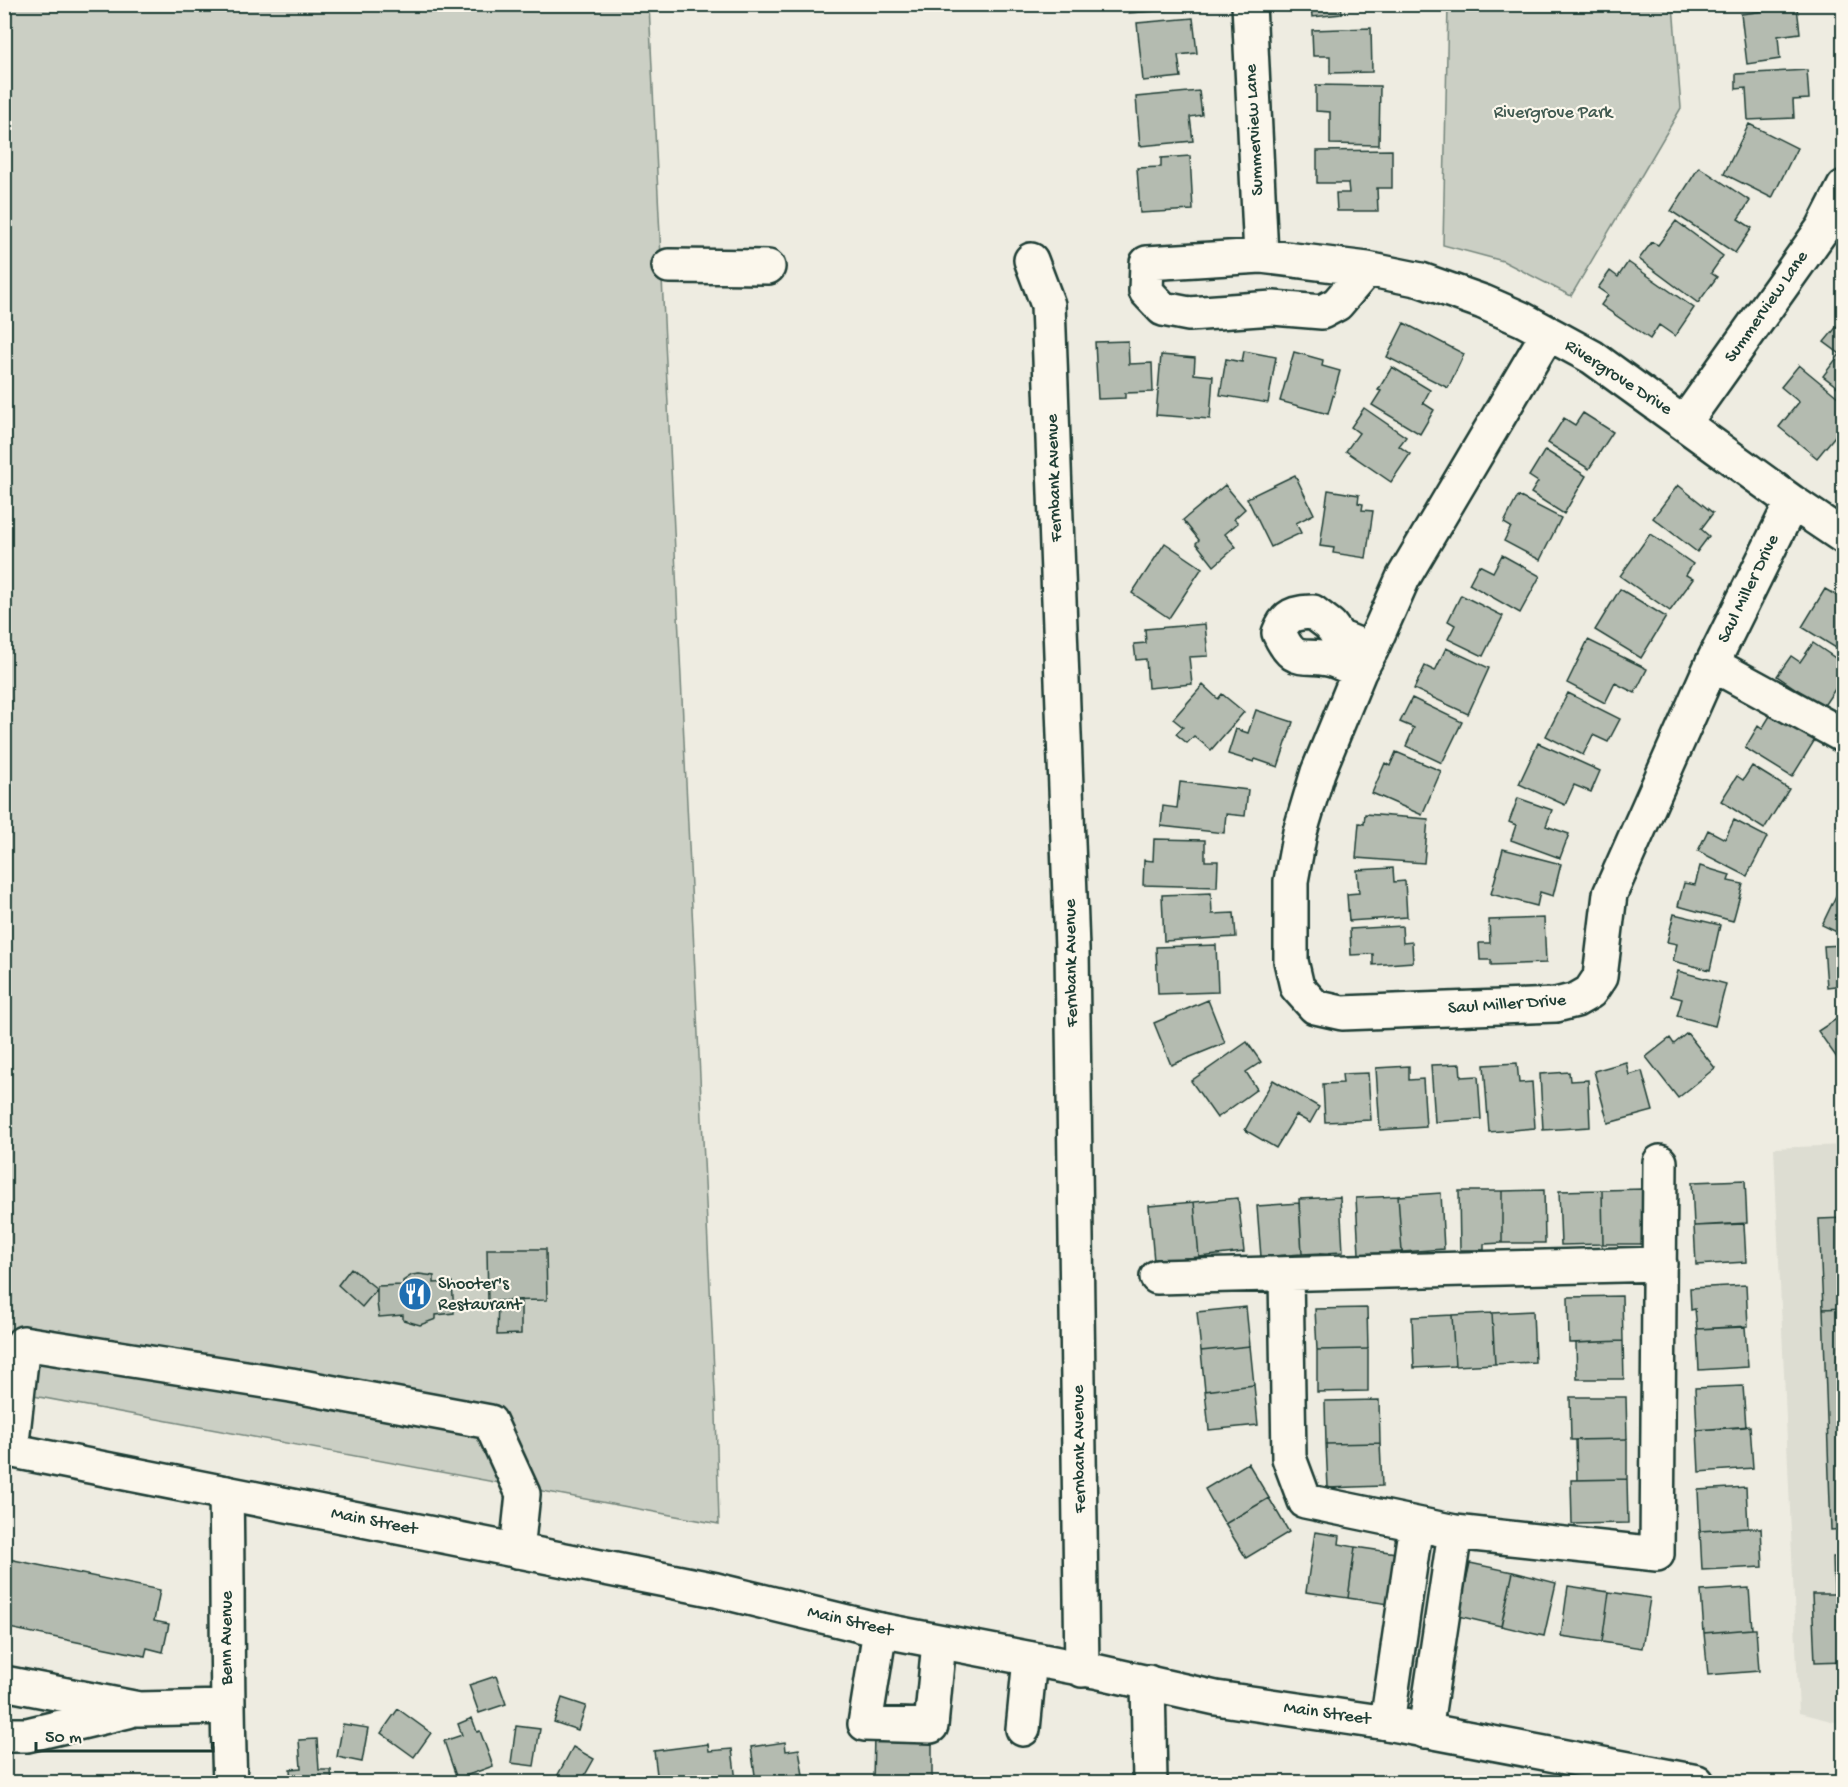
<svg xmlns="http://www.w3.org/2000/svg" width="1848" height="1787" font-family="'Gochi Hand',sans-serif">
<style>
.built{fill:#ddddd2}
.green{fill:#cbcfc4;stroke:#75867c;stroke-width:1.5}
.building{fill:#b4bbb0;stroke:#1f3d34;stroke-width:1.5}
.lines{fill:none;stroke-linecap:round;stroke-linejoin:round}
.minor-casing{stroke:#1f3d34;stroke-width:38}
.major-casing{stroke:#1f3d34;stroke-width:38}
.minor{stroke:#fbf7ec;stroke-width:33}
.major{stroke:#fbf7ec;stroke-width:33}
.labels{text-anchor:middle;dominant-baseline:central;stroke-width:4.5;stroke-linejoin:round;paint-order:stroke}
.park-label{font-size:18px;fill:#415a51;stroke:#fbf7ec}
.street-label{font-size:18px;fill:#1f3d34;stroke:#fbf7ec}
.poi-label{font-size:18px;fill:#1f3d34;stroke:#fbf7ec;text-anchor:start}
</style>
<rect width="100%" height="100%" fill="#eeece1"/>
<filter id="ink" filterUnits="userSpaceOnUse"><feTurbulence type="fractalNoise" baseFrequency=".0167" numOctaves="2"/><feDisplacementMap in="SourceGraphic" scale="12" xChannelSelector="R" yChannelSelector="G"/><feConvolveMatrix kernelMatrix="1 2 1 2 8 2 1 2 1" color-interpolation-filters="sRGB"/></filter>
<g filter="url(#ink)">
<path class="built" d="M1843 1145V1724L1799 1713 1774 1148Z"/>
<path class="green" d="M4 5H649L716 1413 719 1524 7 1391 4 1330Z
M1448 5H1673L1681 108 1571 296 1503 261 1443 245Z"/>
<path class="building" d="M1128 4H1187V9L1129 13Z
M1311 4H1341L1342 14 1312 17Z
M1797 7 1800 33 1778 36 1780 59 1747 64 1741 14Z
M1193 18 1197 53 1178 55 1181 77 1143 81 1137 23Z
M1371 28 1372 72 1330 73V56H1313L1312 30Z
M1807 70 1809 99 1793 100 1794 118 1748 120 1746 88 1736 89V74Z
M1316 85 1380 86 1379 145 1330 144V112L1316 111Z
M1199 91 1202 115 1190 117 1193 141 1140 146 1136 97Z
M1749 124 1797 148 1772 198 1724 174Z
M1392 150V188H1377L1378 211H1337L1336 193H1349L1348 183H1317V151Z
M1190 156 1193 210 1140 213 1137 168 1161 167V158Z
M1699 167 1750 201 1738 219 1752 228 1735 253 1671 211Z
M1676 221 1723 256 1711 273 1717 277 1698 303 1639 259 1652 242 1658 245Z
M1628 262 1694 308 1675 336 1659 325 1650 339 1601 305 1608 295 1598 288 1610 271 1618 277Z
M1843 319 1844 320V392L1823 376 1840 354 1824 342Z
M1404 323 1464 354 1448 388 1387 357Z
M1128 341 1129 364 1152 363 1153 392 1125 393V398L1098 399 1095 342Z
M1244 351 1276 357 1268 403 1220 395 1226 359 1242 362Z
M1294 352 1323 360 1322 366 1340 371 1328 414 1280 401Z
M1161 355 1195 358 1194 374 1213 376 1210 419 1156 415Z
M1799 365 1844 402V425L1817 458 1779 427 1799 402 1781 387Z
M1392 367 1430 390 1423 403 1434 410 1420 434 1372 405 1381 391 1378 390Z
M1364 408 1406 437 1399 446 1410 454 1391 482 1346 451 1359 433 1351 427Z
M1583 413 1613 432 1589 469 1548 443 1564 418 1575 425Z
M1545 450 1586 476 1564 514 1531 493 1538 482 1529 476Z
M1295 475 1314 514 1296 523 1301 533 1271 547 1247 498Z
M1225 485 1245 509 1234 519 1238 523 1225 534 1236 547 1214 566 1196 543 1199 540 1183 520Z
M1678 485 1713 513 1701 529 1709 536 1697 552 1653 518Z
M1328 490 1359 495 1358 503 1363 504 1362 510 1373 511 1366 558 1333 553 1334 548 1320 546Z
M1518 496 1561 518 1540 560 1504 541 1511 527 1504 523Z
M1650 534 1693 564 1686 575 1693 579 1670 611 1620 576Z
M1165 543 1202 568 1169 618 1132 593Z
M1502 555 1540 576 1520 613 1469 584 1479 565 1493 572Z
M1620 589 1666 617 1641 658 1595 630Z
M1825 589 1844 600V653L1802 627Z
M1461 595 1503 616 1483 656 1448 639 1455 625 1448 621Z
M1205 624 1208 656 1189 657 1192 684 1148 688 1146 659 1136 660 1134 644 1146 643 1145 629Z
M1588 640 1647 669 1635 693 1615 683 1605 703 1567 683Z
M1813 643 1844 664V676L1823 707 1777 676 1791 656 1800 662Z
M1446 648 1489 668 1468 714 1414 689 1425 666 1435 671Z
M1203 685 1218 699 1222 694 1244 712 1211 750 1194 736 1187 743 1176 734 1183 727 1173 719Z
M1568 693 1620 719 1608 742 1593 735 1583 755 1546 736Z
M1412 698 1462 722 1442 763 1406 746 1414 728 1400 722Z
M1256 710 1293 722 1278 767 1255 759 1254 762 1228 754 1236 729 1248 733Z
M1773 711 1816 738 1792 777 1745 748 1758 726 1762 729Z
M1538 743 1600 771 1591 792 1574 785 1565 805 1519 784Z
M1396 752 1441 771 1422 815 1372 793 1385 763 1390 766Z
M1752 766 1789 789 1764 829 1721 801 1737 776 1743 780Z
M1180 782 1248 790 1245 816 1226 814 1224 833 1161 826 1163 806 1177 808Z
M1518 798 1552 810 1546 826 1569 834 1560 858 1511 840 1516 825 1509 822Z
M1365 814 1428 819 1424 863 1356 858 1359 823 1364 824Z
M1734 820 1767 837 1747 876 1698 851 1708 830 1725 839Z
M1154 839 1205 840V861H1218L1217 887 1143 885 1144 860 1153 861Z
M1503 849 1561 864 1553 896 1540 892 1537 906 1491 894Z
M1700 866 1730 875 1728 881 1743 884 1733 921 1678 906 1684 883 1695 885Z
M1393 868 1394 882 1405 881 1407 917 1349 921 1347 894 1359 893 1357 870Z
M1844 879V933L1843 935 1822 925Z
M1211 893 1212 914 1234 913 1236 937 1164 941 1162 895Z
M1674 914 1720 925 1710 970 1673 961 1677 944 1667 942Z
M1544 918 1546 963 1491 965V960H1480L1479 943H1490L1489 920Z
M1402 926 1403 943 1412 942 1413 962 1373 965V954L1351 955 1350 929Z
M1216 945 1218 992 1158 994 1156 947Z
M1844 945V985L1827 987 1824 946Z
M1678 971 1726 984 1715 1026 1677 1016 1682 999 1671 996Z
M1208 1000 1225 1043 1171 1065 1154 1023Z
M1844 1014V1068L1818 1031Z
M1687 1033 1715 1068 1678 1098 1646 1057 1670 1038 1674 1044Z
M1247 1042 1261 1062 1246 1072 1257 1089 1217 1118 1191 1081Z
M1626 1062 1629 1075 1642 1071 1653 1111 1608 1123 1594 1071Z
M1517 1063 1519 1083 1532 1082 1535 1128 1489 1132 1484 1065Z
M1460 1064 1461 1077 1478 1076 1481 1119 1435 1122 1431 1065Z
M1409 1066V1080L1423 1079 1426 1127 1380 1130 1376 1068Z
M1569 1072 1570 1081 1588 1080 1590 1127 1543 1130 1540 1074Z
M1368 1073 1371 1120 1325 1122 1323 1084 1343 1083 1342 1074Z
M1273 1080 1319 1107 1310 1123 1296 1115 1276 1148 1245 1130Z
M1745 1180 1747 1223 1694 1226 1692 1182Z
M1644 1189 1646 1244H1603L1602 1190Z
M1544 1190 1545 1243H1502V1191Z
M1602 1190 1603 1244 1561 1245 1559 1191Z
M1459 1191H1502V1243L1484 1244V1250H1460Z
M1441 1193 1444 1249 1402 1252 1398 1196Z
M1398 1196 1402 1252 1359 1254 1356 1198Z
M1340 1197 1343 1252 1302 1254 1299 1199Z
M1238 1198 1244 1252 1199 1257 1194 1202Z
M1194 1202 1199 1257 1154 1261 1149 1206Z
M1299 1203 1302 1254 1261 1257 1257 1206Z
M1844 1218V1308L1823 1309 1819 1219Z
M1744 1224 1746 1262 1696 1265 1694 1226Z
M487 1249H546L547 1300 488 1301Z
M351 1268 377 1289 362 1307 338 1285Z
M419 1274 434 1276V1283L452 1282 454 1313 436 1315V1319L420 1325 403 1320V1315L379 1317 377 1303V1286L403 1285V1281L412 1275Z
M1746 1285 1748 1326 1697 1329 1695 1309 1691 1310 1690 1288Z
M1622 1296 1623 1341 1569 1343 1568 1297Z
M521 1300V1334L497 1335 498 1301Z
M1246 1307 1250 1346 1201 1351 1197 1312Z
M1367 1308 1368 1349 1317 1350 1315 1309Z
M1844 1308V1529L1831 1530 1823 1309Z
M1533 1311 1535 1362 1495 1364 1492 1313Z
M1492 1313 1495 1364 1455 1366 1452 1315Z
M1452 1315 1455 1366 1414 1368 1412 1317Z
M1745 1327 1748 1367 1699 1370 1697 1329Z
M1623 1341 1624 1379H1577L1576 1343Z
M1250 1346 1254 1385 1205 1391 1201 1351Z
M1368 1349V1391L1317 1392V1350Z
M1254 1385 1258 1425 1209 1430 1205 1391Z
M1743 1386 1746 1427 1697 1430 1695 1388Z
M1570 1397H1626L1627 1439 1571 1440Z
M1379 1400 1380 1443 1326 1444 1325 1401Z
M1750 1426 1753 1468 1699 1472 1697 1430Z
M1627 1439V1479L1577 1480 1576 1440Z
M1380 1443 1382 1486 1328 1488 1326 1444Z
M1248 1463 1269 1498 1225 1524 1205 1489Z
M1627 1479 1628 1523 1572 1524 1571 1480Z
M1746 1487 1748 1528 1700 1531 1698 1490Z
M1269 1498 1289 1532 1246 1558 1225 1524Z
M1748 1528H1761L1763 1567 1702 1570 1700 1531Z
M1315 1532 1340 1536 1339 1544 1355 1547 1348 1598 1306 1592Z
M1355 1547 1396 1553 1389 1604 1348 1598Z
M1833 1557H1844V1661L1815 1662 1812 1594H1834Z
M4 1558 160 1590 154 1621 169 1624 163 1652 147 1648 145 1656 4 1627Z
M1470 1563 1513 1572 1501 1626 1458 1616Z
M1513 1572 1556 1583 1544 1636 1501 1626Z
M1568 1586 1609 1592 1602 1642 1561 1636Z
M1749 1588 1752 1629 1704 1633 1701 1591Z
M1609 1592 1650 1598 1642 1648 1602 1642Z
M1752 1629H1756L1759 1671 1708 1675 1704 1633Z
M496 1676 506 1704 479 1713 469 1685Z
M562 1698 586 1706 578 1730 554 1722Z
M398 1709 431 1733 414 1757 381 1733Z
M472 1718 477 1732 480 1731 493 1766 457 1779 444 1741 462 1735 458 1724Z
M343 1724 368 1728 362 1762 337 1757Z
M516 1726 540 1729 534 1766 511 1763Z
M874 1734 932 1735V1782H873Z
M317 1739 319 1770H331L332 1782H291L290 1769 301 1768 299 1740Z
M785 1742 786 1751 799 1749 804 1782H756L751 1747Z
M708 1744 709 1751 732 1749 736 1781 658 1782 654 1751Z
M573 1747 594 1759 581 1782H560L555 1780Z"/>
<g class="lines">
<defs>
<path id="minor" d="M1249 4 1261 256
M1031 260 1048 305 1072 949 1082 1670
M669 266 768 267
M1367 269 1337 304 1322 312 1273 308 1189 314 1163 309 1146 291 1147 263 1261 256 1367 269 1421 280 1483 302 1522 319 1592 357 1792 502 1844 537
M1548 333 1403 578 1371 650 1359 672 1318 772 1300 832 1291 881V961L1297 987 1315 1007 1342 1013 1556 1005 1576 1000 1590 992 1600 977 1610 894 1712 664 1792 502
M1685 422 1823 228 1844 187
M1712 664 1844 736
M1359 672C1350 668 1339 661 1328 659 1300 654 1294 665 1279 633 1286 614 1294 613 1313 612L1330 625 1339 637 1371 650
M1286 1274 1289 1458 1305 1501 1455 1532
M1157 1277 1660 1264
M11 1451 23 1343 291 1385 490 1422 523 1494 517 1551
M226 1493C228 1590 226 1686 230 1782
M880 1630 865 1724 931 1726 939 1642
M1148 1682 1150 1782
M4 1683 139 1709 227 1707
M1387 1723 1416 1524
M1023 1729 1030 1659
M1425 1731 1455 1532 1657 1554 1660 1162
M4 1735H27L128 1711"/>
<path id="major" d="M4 1449 716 1590 880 1630 1095 1671 1216 1698 1387 1723 1697 1782"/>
</defs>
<use href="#minor" class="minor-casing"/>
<use href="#major" class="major-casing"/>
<use href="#minor" class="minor"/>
<use href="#major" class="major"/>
</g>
</g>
<defs>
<symbol id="restaurant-disc" viewBox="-11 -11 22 22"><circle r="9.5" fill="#1f6fb2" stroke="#fbf7ec"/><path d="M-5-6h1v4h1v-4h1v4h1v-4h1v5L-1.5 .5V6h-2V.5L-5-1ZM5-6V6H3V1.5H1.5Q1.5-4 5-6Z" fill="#fff"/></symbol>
</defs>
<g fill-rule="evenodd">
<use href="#restaurant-disc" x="396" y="1275" width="38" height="38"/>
</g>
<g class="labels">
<g class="park-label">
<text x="1553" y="113">Rivergrove Park</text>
</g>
<g class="street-label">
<text transform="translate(1255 130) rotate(-93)">Summerview Lane</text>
<text transform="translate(1767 307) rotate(-55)">Summerview Lane</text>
<text transform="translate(1618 378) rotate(33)">Rivergrove Drive</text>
<text transform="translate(1055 478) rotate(-92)">Fernbank Avenue</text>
<text transform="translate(1749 589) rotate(-64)">Saul Miller Drive</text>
<text transform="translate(1072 963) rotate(-91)">Fernbank Avenue</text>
<text transform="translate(1507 1005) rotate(-4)">Saul Miller Drive</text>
<text transform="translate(1080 1449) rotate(-91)">Fernbank Avenue</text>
<text transform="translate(374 1522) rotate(11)">Main Street</text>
<text transform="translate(850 1622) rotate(13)">Main Street</text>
<text transform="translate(227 1638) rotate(-90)">Benn Avenue</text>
<text transform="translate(1327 1714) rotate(8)">Main Street</text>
</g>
<g class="poi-label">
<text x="438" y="1284">Shooter's<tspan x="438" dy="21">Restaurant</tspan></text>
</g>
</g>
<rect width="1848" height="1787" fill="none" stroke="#fbf7ec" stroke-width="24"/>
<rect x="12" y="12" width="1824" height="1763" fill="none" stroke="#1f3d34" stroke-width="2" filter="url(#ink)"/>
<path d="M36 1742v9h177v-9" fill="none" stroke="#1f3d34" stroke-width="3"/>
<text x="45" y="1742" font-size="18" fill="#1f3d34" stroke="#fbf7ec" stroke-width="4.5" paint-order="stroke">50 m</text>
</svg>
